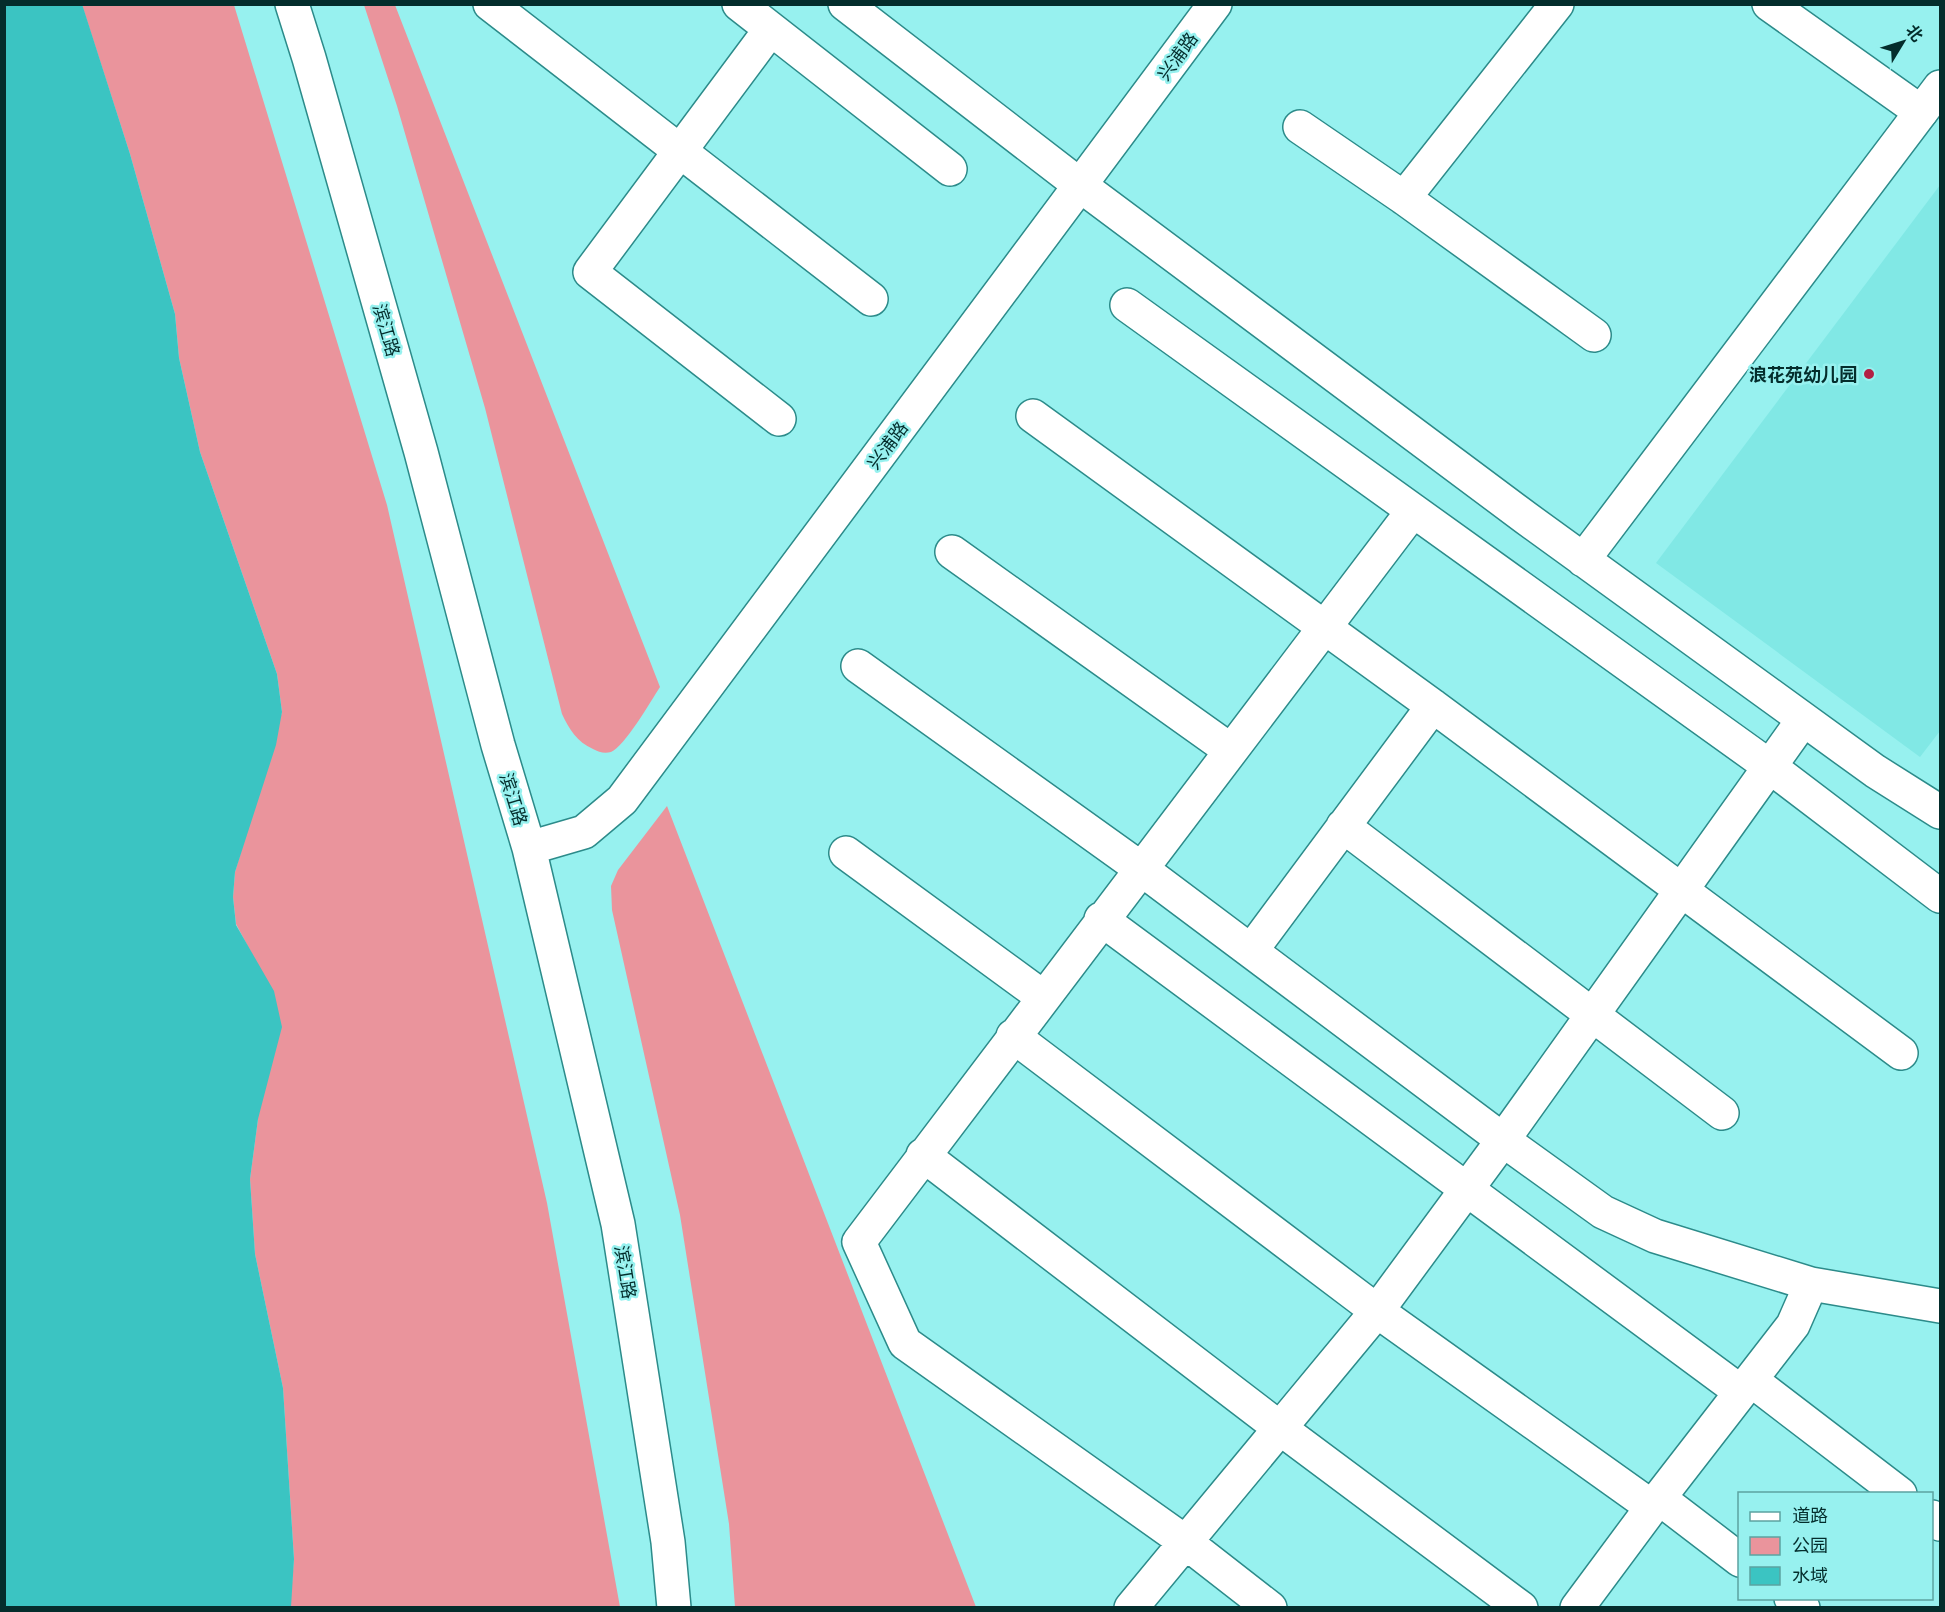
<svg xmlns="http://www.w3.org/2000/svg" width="1945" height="1612" font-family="'Golos Text','Noto Sans SC',sans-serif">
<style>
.built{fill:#81e8e5}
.green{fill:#ea949c}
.water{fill:#3bc4c2}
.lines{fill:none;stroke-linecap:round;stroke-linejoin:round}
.minor-casing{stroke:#2c8b8a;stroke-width:36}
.tertiary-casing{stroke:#2c8b8a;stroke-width:36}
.secondary-casing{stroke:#2c8b8a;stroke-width:36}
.minor{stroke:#fff;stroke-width:33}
.tertiary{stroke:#fff;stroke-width:33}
.secondary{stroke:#fff;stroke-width:33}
.poi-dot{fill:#b22044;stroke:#97f1ef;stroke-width:2}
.labels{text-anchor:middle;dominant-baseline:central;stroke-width:5;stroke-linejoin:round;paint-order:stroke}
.street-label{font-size:18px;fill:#042d2c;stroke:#97f1ef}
.poi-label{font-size:18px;font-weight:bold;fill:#042d2c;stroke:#97f1ef;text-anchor:end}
</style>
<rect width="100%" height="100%" fill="#97f1ef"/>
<path class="built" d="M1940 185V731L1920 757 1656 563Z"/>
<path class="green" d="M82 5H234L387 505 547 1203 620 1607H290L294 1559 283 1388 255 1254 250 1179 258 1119 253 956 236 924 233 897 235 872 282 712 277 674 200 452 179 358 175 314 130 154Z
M364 5H395L660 687C651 701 624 747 611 752 604 754 599 752 593 749 577 742 569 729 562 714L485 408 397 106Z
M667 806 976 1607H735L729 1524 680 1215 612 910 611 886 618 870Z"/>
<path class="water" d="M82 4 130 154 175 314 179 358 200 452 277 674 282 712 276 745 235 872 233 897 236 925 274 991 282 1027 258 1119 250 1179 255 1254 283 1388 294 1559 291 1607H5L4 5Z"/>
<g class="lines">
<defs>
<path id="minor" d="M490 4 871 299
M739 4 950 169
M1769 4 1921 112
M770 30 590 272 779 419
M1300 127 1404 198 1594 335
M1404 198 1557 4
M1127 305 1769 766 1940 896
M1033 416 1433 706 1901 1053
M952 552 1230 750
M858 666 1140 868 1503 1140 1603 1212 1655 1236 1811 1284 1940 1306
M1343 826 1722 1113
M846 853 1043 997
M1101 919 1741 1392
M1251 951 1433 706
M1013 1036 1377 1311 1652 1507
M923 1155 1281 1429 1521 1608
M1751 1380 1900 1494
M1659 1498 1740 1560
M1932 1517 1940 1524
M1791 1598 1803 1608
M1131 1608 1377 1311 1503 1140 1803 720
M1270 1608 1184 1541 905 1343 859 1242 1412 512
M1577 1608 1652 1507 1793 1325 1811 1284"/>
<path id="tertiary" d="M845 4 1081 186 1526 518 1875 771 1940 812
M1583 560 1940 87"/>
<path id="secondary" d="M292 4 309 58 421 452 498 745 529 848 618 1224 668 1542 674 1608
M529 848 584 832 622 800 1215 4"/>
</defs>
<use href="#minor" class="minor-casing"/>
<use href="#tertiary" class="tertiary-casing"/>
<use href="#secondary" class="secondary-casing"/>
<use href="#minor" class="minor"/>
<use href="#tertiary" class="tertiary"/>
<use href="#secondary" class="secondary"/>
</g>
<circle class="poi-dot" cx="1869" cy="374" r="6"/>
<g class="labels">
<g class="street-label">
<text transform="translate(1177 56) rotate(-54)">兴浦路</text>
<text transform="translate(387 330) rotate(74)">滨江路</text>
<text transform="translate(887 445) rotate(-53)">兴浦路</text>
<text transform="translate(514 799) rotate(73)">滨江路</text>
<text transform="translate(626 1272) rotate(81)">滨江路</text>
</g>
<g class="poi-label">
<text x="1857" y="374">浪花苑幼儿园</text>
</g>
</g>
<rect width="1945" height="1612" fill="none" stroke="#042d2c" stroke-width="12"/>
<rect x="1738" y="1492" width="195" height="108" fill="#97f1ef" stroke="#5ca3a1" stroke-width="1.5"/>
<rect x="1750" y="1512" width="30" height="9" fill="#ffffff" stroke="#5ca3a1" stroke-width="1.5"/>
<text x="1792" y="1522" font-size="18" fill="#042d2c">道路</text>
<rect x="1750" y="1537" width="30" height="18" fill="#ea949c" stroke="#5ca3a1" stroke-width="1.5"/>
<text x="1792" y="1552" font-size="18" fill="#042d2c">公园</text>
<rect x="1750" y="1567" width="30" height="18" fill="#3bc4c2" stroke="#5ca3a1" stroke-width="1.5"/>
<text x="1792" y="1582" font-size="18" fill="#042d2c">水域</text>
<g transform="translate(1903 42) rotate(52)" stroke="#97f1ef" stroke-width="4.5" paint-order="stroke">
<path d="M0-4.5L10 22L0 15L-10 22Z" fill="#042d2c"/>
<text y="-9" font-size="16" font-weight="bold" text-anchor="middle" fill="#042d2c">北</text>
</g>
</svg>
